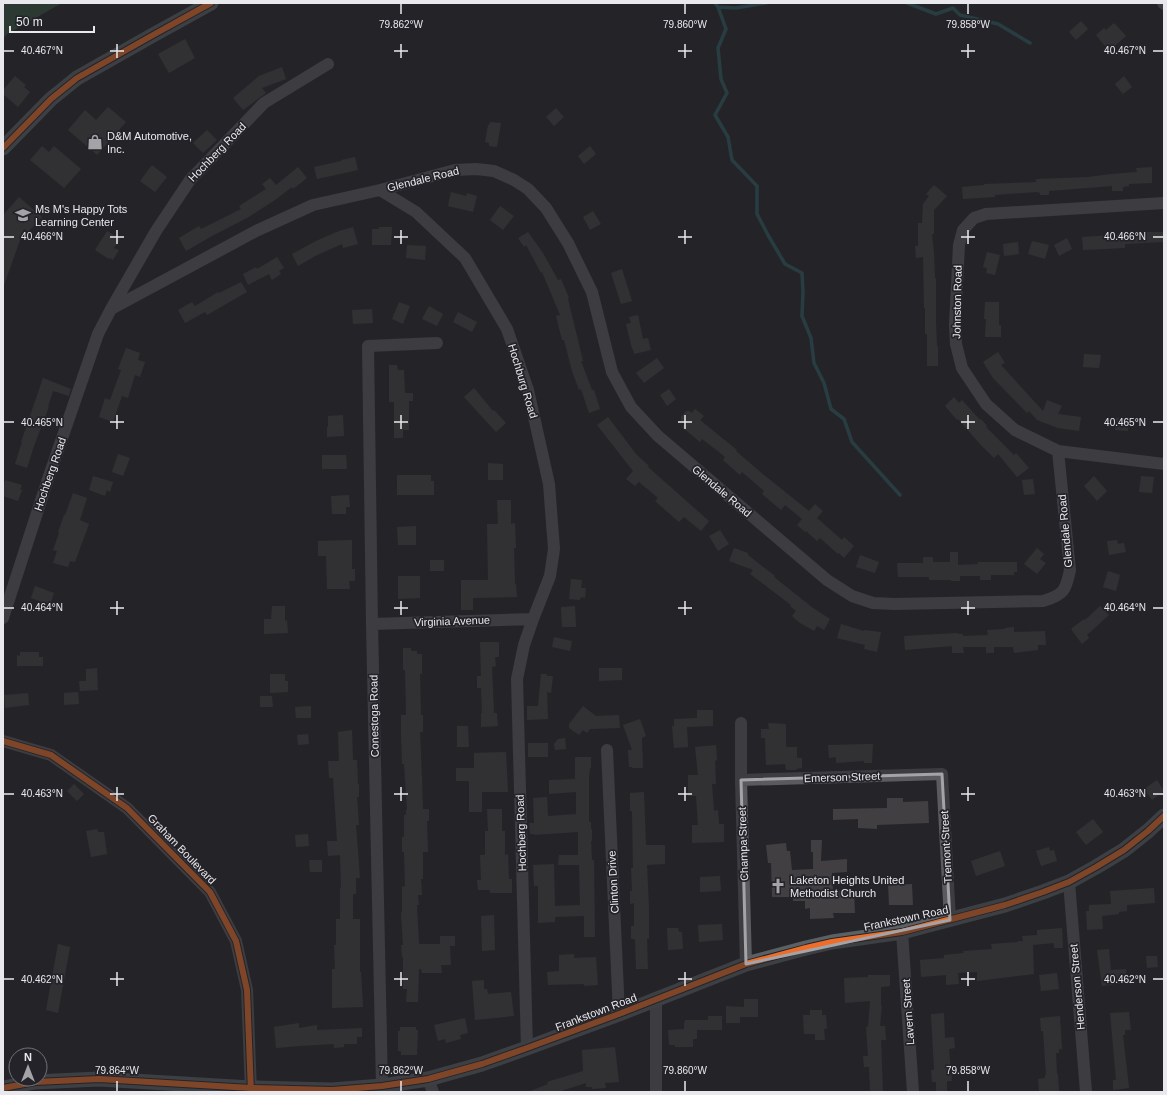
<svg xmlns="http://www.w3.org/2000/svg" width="1167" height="1095" font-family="Arial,sans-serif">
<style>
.forest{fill:#35533f}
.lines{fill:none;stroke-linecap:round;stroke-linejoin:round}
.stream{stroke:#2b5b5f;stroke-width:3.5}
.building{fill:#413f41}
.minor{stroke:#5b5a5e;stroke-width:12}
.major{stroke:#596164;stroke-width:15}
.cycleway-casing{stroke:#242329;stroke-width:8}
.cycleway{stroke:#ee6e29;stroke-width:6}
.marked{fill:none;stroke:#a4a3a7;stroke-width:3;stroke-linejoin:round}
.ticks{fill:none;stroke:#e9e8ec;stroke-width:1.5}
.labels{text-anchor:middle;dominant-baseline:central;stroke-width:3.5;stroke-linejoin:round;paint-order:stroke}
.poi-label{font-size:11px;fill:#e9e8ec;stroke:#242329;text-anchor:start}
.street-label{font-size:11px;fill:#e9e8ec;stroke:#242329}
.ticks-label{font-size:10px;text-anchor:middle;fill:#e9e8ec;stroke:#242329;stroke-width:3.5;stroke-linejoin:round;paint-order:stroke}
</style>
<rect width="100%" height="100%" fill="#252428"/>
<path class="forest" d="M3 3H62L7 34 3 39Z"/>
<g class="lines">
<path class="stream" d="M715 3 718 7 736 8 766 3
M907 3 936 14 953 8 960 15 998 24 1030 43
M718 7 726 29 718 48 721 79 727 93 715 115 728 137 732 160 757 186V214L768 235 785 264 802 273 803 292 802 316 811 338 814 363 824 383 831 409 844 419 852 442 900 495"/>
</g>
<path class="building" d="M1081 21 1088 29 1076 40 1069 32Z
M1114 23 1126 36 1109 51 1096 35 1104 28 1106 30Z
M185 39 195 58 169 73 158 54Z
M282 67 286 79 262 88 266 93 243 110 233 98 259 76Z
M15 76 26 85 24 87 30 92 18 107 3 94V90Z
M1124 76 1132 87 1123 94 1122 92H1121L1115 84Z
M108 107 126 122 97 155 68 130 85 110 96 120Z
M556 108 564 117 554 126 546 117Z
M490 122 501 123 497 147 489 146V143L485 142 488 125H489Z
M207 130 217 140 203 153 193 143Z
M42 146 49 152 54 146 81 169 64 188 30 160Z
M590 146 596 154 584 164 578 156Z
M355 157 358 170 317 179 314 167 341 161V160Z
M152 165 167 177 155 192 140 181Z
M298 167 307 178 293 189 292 187 275 200 247 218 212 236 186 251 179 238 199 226 201 229 241 209 239 206 266 189 262 184 270 178 276 185Z
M1152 167V183L1129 184V186L1123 187V191H1112V186L1049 191V195H1040V193L1037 192 995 195V197L963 199 962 187 984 185V184L1036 182V179L1088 177 1111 174 1137 172 1136 168Z
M934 185 947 196 934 210V234H932L934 254 935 278H936V322L937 346H938V366H927V334H925V308H924L923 257 916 258 915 246H918V223H922L923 204 929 196 926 194Z
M451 192 466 196 467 193 477 196 473 212 448 206Z
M19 197 42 217 28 232 24 229 4 285H3V215Z
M500 206 514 216 503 230 490 220Z
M593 211 601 224 590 230 583 217Z
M353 227 358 244 343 248 342 244 317 255 298 266 292 254 316 241 339 231Z
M379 227H392L391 245H372V229H379Z
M107 231 120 239 114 248 119 250 113 260 110 258 109 259 95 250Z
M528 232 543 253 558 280 561 279 569 298 568 299 583 361H581L592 390H594L600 409 589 413 581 389 579 390 572 371 564 340H562L556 316 560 315 542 272 541 273 526 245 524 247 518 238Z
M1128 232H1164V242L1125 244V248L1083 250 1082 237 1128 234Z
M1067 238 1072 249 1059 256 1054 245Z
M1032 241 1049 245 1045 259 1028 254Z
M1018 242 1019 254 1004 256 1003 244Z
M407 245 426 246 425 260 406 258Z
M987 252 1000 255 995 275 986 273 987 268 983 267Z
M277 257 284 268 279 271 281 274 272 280 269 274 248 285 243 274 256 267 257 269Z
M622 269 632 301 621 304 611 273Z
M241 282 247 292 207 315 205 312 185 323 178 310 192 302 195 306 218 292 219 293Z
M399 302 410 306 403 324 392 319Z
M985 302H999V325H1001V337H985L986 319H984Z
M429 306 443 314 437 326 422 319Z
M372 309 373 323 353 324 352 310Z
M458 312 477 322 472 332 453 322Z
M638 315 643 339 648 338 651 350 634 354 633 349H632L626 324 631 323 629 317Z
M126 348 140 353 138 360 145 362 140 377 135 375 128 398 122 396 113 422 99 417 105 398 110 400 121 370 118 369Z
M998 352 1005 363 1001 365 1043 411 1047 400 1062 406 1058 414 1081 417 1079 431 1058 428 1037 420 1029 411 1027 413 993 378 983 362Z
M1084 354 1101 355 1099 368 1083 367Z
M657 358 664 368 644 383 636 373Z
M389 365H397L398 370H404L405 393H413V401H409V430H403V438H394V402H389Z
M43 378 71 389 69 396 53 391 48 407H49L34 446 27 468 15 464 22 442H21Z
M474 388 493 411 494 410 506 423 496 432 464 397Z
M669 389 676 399 667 406 660 395Z
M954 397 959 403 962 400 980 420 981 419 987 426 986 427 1014 455 1016 453 1029 468 1017 477 998 454 994 458 980 444 958 419 957 420 945 406Z
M695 409 704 416 700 420 737 450 736 451 764 475 809 511 815 504 823 511 817 518 842 540 844 537 854 546 844 558 839 553 838 554 820 538 817 541 806 531 805 532 797 525 802 519 785 505 781 510 762 494 764 491 756 484 742 472 740 475 723 460 725 457 719 452 702 439 700 442 682 427 685 424 681 420V417L686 411H689L692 413Z
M343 415 344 436 327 437V427H328V416Z
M608 417 636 454 649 466 648 467 709 521 701 531 684 517 679 522 655 501 658 498 639 482 635 486 626 479 633 471 597 425Z
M1116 418 1129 419 1128 431 1115 430Z
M118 454 130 458 123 476 112 472Z
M322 455H346L347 469H322Z
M488 463 503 464V480H488Z
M397 475H431V481H434V495H397Z
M93 476 113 482 110 492 107 490 105 496 89 490Z
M1094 476 1107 491 1097 501 1084 486Z
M1141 476 1154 477 1152 493 1139 492Z
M1033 479 1035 494 1024 495 1022 480Z
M5 480 22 485 20 489 22 490 18 501 3 496V487Z
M73 493 87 498 80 520 89 524 75 562 70 561 68 567 53 563 57 551 53 550 59 533 58 532 64 515H65Z
M349 495 350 507H346V514H332L331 496Z
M497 500H511V524L515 523 516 548H514L515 584H516L517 597 473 598V610H461V580H488L487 524H498Z
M416 526V545H398L397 527Z
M720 530 729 544 718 551 709 536Z
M352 540V569H355V581H349L350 589H327L326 556H318V541Z
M1117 540 1118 544 1124 543 1126 552 1109 555 1107 541Z
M734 548 748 553V555L775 576 774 577 813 608 830 619 824 630 817 626 814 631 800 623 792 616 796 611 790 606 791 605 750 574 753 570 729 561Z
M1037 548 1044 554 1040 559 1046 563 1037 574 1024 564Z
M950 552H958V565L978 564V562H1017V572H1014V575H991V580H980V576H960V581H951V580H929V577H898L897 563H923V557H933V562H950Z
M860 555 879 562 875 573 856 567Z
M430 560H444V571H430Z
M1108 571 1120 575 1116 591 1103 587Z
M398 576H420V598L398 599Z
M571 579 582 580 581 588H586L585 598 581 597 580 600 569 599Z
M35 586 54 593 50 605 31 598Z
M272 606H285V621L287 620 288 633 264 634V619H271Z
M575 606 576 627H562L561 607Z
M1100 606 1109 615 1087 635 1089 638 1082 644 1071 629 1084 619 1085 620Z
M841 624 864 631V630L881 632 877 652 864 649 865 645 837 638Z
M1014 627V632L1045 631 1046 645H1038V650L1014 653 1013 647H994V653H986V647H963L964 653H952V646L905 650 904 636 958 633V634H963V636L988 635 987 630 1005 629V628Z
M554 637 572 641 570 651 552 647Z
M480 642H499V657H495L496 666 492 667 494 713H497L498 726 481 727V713H482L481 688H477V676H481Z
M403 648H411V651H417V654H422V674H420L421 715H423V732H420L422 779 423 809H429V821H427L428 852H423V879H421L422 895H418L419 905H417L419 944H440V936H455V946H450L451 965H441L442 973H422L421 969H419L418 1002H406L407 989H403V957H402L401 945H403L401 913 402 912V887L405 886 404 852H402V837H404V815H406V810H407L404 764H402L401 733V715H406L405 670H403Z
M20 652H39V657H43V666H17V655L20 656Z
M97 668 98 690 80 691 79 681H86V669Z
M599 668H622V680L599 681Z
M270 674H285V681H288V692L270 693Z
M541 674H547V676H553L551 693 547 692 548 719 527 720V706H538Z
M78 692 79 704 64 705V693Z
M28 693 29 705 5 708 4 695Z
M260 696H272L273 707H260Z
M311 706V718H296L295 707Z
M583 706 596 716 619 715 620 728 590 729 587 733 583 730 579 735 569 728V724Z
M697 710H713V726L687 727 688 747 674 748 672 726H674V719L697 718Z
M640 719 646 736 642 738 643 768H632V767H629L628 750H632L623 725Z
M768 723 786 724V747H797V758H802V768L796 769V770H786L785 764 766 765 765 738H761V729H769Z
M457 726H468L469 747H457Z
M352 730 353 760H357L358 784H359V797H357L359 825H356L360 878H356V894H353V919H360V972H361L363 1007 332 1008V969H335L334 945H336V919H340V888H341L340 855 328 856 327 841H337L333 778H329L328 761H339L338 732Z
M308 734 309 744 298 745 297 735Z
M565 738 566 749 555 750 554 744 558 739Z
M528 743H548V757H528Z
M870 744H873L872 763H864V761L836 763V757L829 758 828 745Z
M716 745 717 760 715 761 716 784H712L714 811 718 810 719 824H724V842L692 843V825H698L696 796H688V775H698L695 747Z
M506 752 508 792H482V812H469V781H456V768H474V753Z
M575 757H591V768H590L589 776V822H591V829H592V841H591L592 860H594L595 937H584V916L555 917V922L538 923V886H534L533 865 554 864 555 906 580 905 579 865H558L559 855H578V832L534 835V834H530L529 823H534L533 798 547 797 548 816 576 814V792L549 794V780L575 779Z
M1157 780 1164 791 1152 800 1144 789Z
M74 784 84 794 77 801 67 791Z
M644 792 646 845H665V864L647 865 649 908V939H647L648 969H636L635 939H631V926H634V903L630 904V891H632L631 868H633L632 811H630V793Z
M887 798H903V802L928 801 929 823 877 825V829L858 828V819L833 820V809L887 808Z
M487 809H502V831H505V855L508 854 509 879H512V893H490V890H478L477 880H481L480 855H485V831H488Z
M1093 819 1103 832 1086 845 1076 832Z
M97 829 98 832H104L107 854 91 857 86 831Z
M308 834 309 846 296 847 295 835Z
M811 840H822L821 861 847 859V872L832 873 833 891H854L855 913H833L834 918 810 919V908L805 909V901H793V897H772L771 863H768L766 845 786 843 787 851H790L792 870 813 869V852H811Z
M1049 847 1050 851 1054 850 1057 861 1041 866 1036 851Z
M1000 851 1005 866 976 876 971 861Z
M309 860H322V872H310Z
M720 876 721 891 700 892V877Z
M912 884 913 905H889L888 885Z
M1154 888 1155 903 1127 905V911L1119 912V914L1102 916 1103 929 1087 930 1086 911H1089V905L1111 904 1110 891Z
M494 915 495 950 482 951 481 916Z
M722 924 723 940 699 942 698 925Z
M667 928H678L679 932H682L683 949 668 950Z
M1062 928 1063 948H1054V943L1033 945 1034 974 977 981V972L958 973 959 984 946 985V975L921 977 920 960 944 958V955L964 953 963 951 992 949 991 944 1018 942V941H1023L1022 936 1037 935V930Z
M58 944 70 947 58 1013 46 1010Z
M1109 949 1111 970 1126 969 1127 983 1102 986 1097 950Z
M574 954V958L596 957 598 985 584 986V984L548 985 547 972 559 971V955Z
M1146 956H1157L1158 967 1147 968Z
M1057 973 1059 989 1041 991 1039 975Z
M868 975H890V986L881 987V1006H882L880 1026H885L886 1040H881L883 1091 870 1092 869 1067H864L863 1056H868L866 1027H868L870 1001 845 1003 844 978 868 977Z
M484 980V989H487L488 994 511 992 514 1016 475 1020 472 981Z
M744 999H758V1017H740V1023H726V1006L744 1007Z
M810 1010H822V1015H826L827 1029H824L825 1040H815V1034H804L803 1015H810Z
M1129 1012 1131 1030H1125V1035H1123L1129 1088 1113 1090V1080H1116L1110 1013Z
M944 1013 945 1038 954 1037 955 1048 949 1049 952 1081H947V1092H936V1082H932L931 1070H934L931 1014Z
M708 1016H722V1030H697V1039H693V1047H675V1045H669L668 1030 684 1029V1022H685V1020H708Z
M1060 1016 1062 1049H1059V1053H1056L1057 1074H1058L1059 1091 1039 1092 1038 1079 1045 1078V1075H1046L1043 1031H1041L1040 1018Z
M465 1018 468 1033 460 1035 461 1039 446 1043 445 1039 438 1041 434 1025Z
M299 1023V1028L317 1025V1030L362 1028V1037H357V1044H344V1047L334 1048V1044L299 1046 276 1048 274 1027Z
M400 1027H416V1030H418L417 1055H401V1051H398V1031H400Z
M615 1047 619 1082 605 1083 606 1088 592 1089V1087H586V1083L558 1092H528L548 1084 547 1082 583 1071 582 1050Z"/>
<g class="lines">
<path class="minor" d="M1163 3 1164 4
M380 190 416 212 465 258 507 329 528 390 549 484 554 549 550 576 533 619 524 645 517 679 527 1048
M1164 203 986 214 974 218 963 230 959 245 955 325 956 344 962 368 986 404 1015 430 1058 451 1164 464
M111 309 156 231 190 180 264 103 328 64
M3 618 48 479 98 334 111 309 256 231 313 205 380 190 455 170 476 169 494 171 514 180 528 189 546 208 568 243 592 292 612 372 631 407 658 436 827 580 852 596 873 603 895 604 1043 601C1064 595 1066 590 1070 570L1058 451
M372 624 533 619
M741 723V780L746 964
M3 741 51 755 127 808 210 892 236 941 247 990 251 1092
M607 750 619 1014
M741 780 942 774 950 920
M1069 882 1086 1092
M902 932 913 1092
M428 1079 433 1092
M382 1086 372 624 368 346 437 343
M656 1092V999"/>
<path class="major" d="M3 148 51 99 77 78 153 35 211 3
M3 1088 35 1082 99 1079 251 1088 332 1090 382 1086 428 1079 482 1064 527 1048 619 1014 746 964 806 948 832 942 902 932 1005 905 1043 892 1069 882 1096 867 1124 850 1148 831 1164 816"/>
<defs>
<path id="cycleway" d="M3 148 51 99 77 78 153 35 211 3
M3 741 51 755 127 808 210 892 236 941 247 990 251 1092
M3 1088 35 1082 99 1079 251 1088 332 1090 382 1086 428 1079 482 1064 527 1048 619 1014 746 964 806 948 832 942 902 932 1005 905 1043 892 1069 882 1096 867 1124 850 1148 831 1164 816"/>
</defs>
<use href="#cycleway" class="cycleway-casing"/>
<use href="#cycleway" class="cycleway"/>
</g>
<path d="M0 0H1167V1095H0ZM942 774 950 920 746 964 741 780Z" fill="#252428" fill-opacity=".55" fill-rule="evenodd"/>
<path class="marked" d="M942 774 950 920 746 964 741 780Z"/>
<path class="ticks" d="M401 4V14M685 4V14M968 4V14M117 44V58M401 44V58M685 44V58M968 44V58M4 51H14M110 51H124M394 51H408M678 51H692M961 51H975M1153 51H1163M117 230V244M401 230V244M685 230V244M968 230V244M4 237H14M110 237H124M394 237H408M678 237H692M961 237H975M1153 237H1163M117 415V429M401 415V429M685 415V429M968 415V429M4 422H14M110 422H124M394 422H408M678 422H692M961 422H975M1153 422H1163M117 601V615M401 601V615M685 601V615M968 601V615M4 608H14M110 608H124M394 608H408M678 608H692M961 608H975M1153 608H1163M117 787V801M401 787V801M685 787V801M968 787V801M4 794H14M110 794H124M394 794H408M678 794H692M961 794H975M1153 794H1163M117 972V986M401 972V986M685 972V986M968 972V986M4 979H14M110 979H124M394 979H408M678 979H692M961 979H975M1153 979H1163M117 1081V1091M401 1081V1091M685 1081V1091M968 1081V1091"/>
<defs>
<symbol id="shop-bare" viewBox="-9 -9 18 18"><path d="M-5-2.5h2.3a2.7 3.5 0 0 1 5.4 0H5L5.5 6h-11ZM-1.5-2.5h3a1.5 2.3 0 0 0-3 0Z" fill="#a4a3a7" stroke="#242329" stroke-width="2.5" paint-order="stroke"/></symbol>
<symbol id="school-bare" viewBox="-9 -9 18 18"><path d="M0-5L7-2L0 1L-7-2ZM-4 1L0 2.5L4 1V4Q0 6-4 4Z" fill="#a4a3a7" stroke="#242329" stroke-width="2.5" paint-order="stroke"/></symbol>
<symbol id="church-bare" viewBox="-9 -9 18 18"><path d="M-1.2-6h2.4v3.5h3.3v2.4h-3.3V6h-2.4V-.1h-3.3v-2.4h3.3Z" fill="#a4a3a7" stroke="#242329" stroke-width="2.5" paint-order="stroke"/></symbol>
</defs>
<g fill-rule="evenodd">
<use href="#shop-bare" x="84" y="131" width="22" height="22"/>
<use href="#school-bare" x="12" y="204" width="22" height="22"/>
<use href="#church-bare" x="767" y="875" width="22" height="22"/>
</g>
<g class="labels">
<g class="poi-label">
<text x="107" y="136">D&amp;M Automotive,<tspan x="107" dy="13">Inc.</tspan></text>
<text x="35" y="209">Ms M's Happy Tots<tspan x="35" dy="13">Learning Center</tspan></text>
<text x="790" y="880">Laketon Heights United<tspan x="790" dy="13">Methodist Church</tspan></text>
</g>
<g class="street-label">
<text transform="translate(217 152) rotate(-46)">Hochberg Road</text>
<text transform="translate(423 179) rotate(-14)">Glendale Road</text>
<text transform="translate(957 302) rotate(-89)">Johnston Road</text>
<text transform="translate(523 381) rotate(73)">Hochburg Road</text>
<text transform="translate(50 474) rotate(-71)">Hochberg Road</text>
<text transform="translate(722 491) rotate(40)">Glendale Road</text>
<text transform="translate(1065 531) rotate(-95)">Glendale Road</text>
<text transform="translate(452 621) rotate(-2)">Virginia Avenue</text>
<text transform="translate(374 716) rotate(-91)">Conestoga Road</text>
<text transform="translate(842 777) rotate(-2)">Emerson Street</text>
<text transform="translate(521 833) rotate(-92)">Hochberg Road</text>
<text transform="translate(743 844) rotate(-92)">Champa Street</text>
<text transform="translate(946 847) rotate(-93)">Tremont Street</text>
<text transform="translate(182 849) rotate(46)">Graham Boulevard</text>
<text transform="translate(613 882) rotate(-93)">Clinton Drive</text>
<text transform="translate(906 918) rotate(-12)">Frankstown Road</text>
<text transform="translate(1077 987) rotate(-95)">Henderson Street</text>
<text transform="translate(596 1012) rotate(-21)">Frankstown Road</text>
<text transform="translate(908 1012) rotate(-94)">Lavern Street</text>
</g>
</g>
<g class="ticks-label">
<text x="401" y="28">79.862°W</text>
<text x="685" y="28">79.860°W</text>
<text x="968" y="28">79.858°W</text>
<text x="42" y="54">40.467°N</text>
<text x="1125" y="54">40.467°N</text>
<text x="42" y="240">40.466°N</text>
<text x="1125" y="240">40.466°N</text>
<text x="42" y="426">40.465°N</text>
<text x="1125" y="426">40.465°N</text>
<text x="42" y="611">40.464°N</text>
<text x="1125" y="611">40.464°N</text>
<text x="42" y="797">40.463°N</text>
<text x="1125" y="797">40.463°N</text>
<text x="42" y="983">40.462°N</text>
<text x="1125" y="983">40.462°N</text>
<text x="117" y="1074">79.864°W</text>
<text x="401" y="1074">79.862°W</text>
<text x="685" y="1074">79.860°W</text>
<text x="968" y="1074">79.858°W</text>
</g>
<rect width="1167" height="1095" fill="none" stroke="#e9e8ec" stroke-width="8"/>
<g transform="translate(28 1067)"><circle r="19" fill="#242329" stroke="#737277"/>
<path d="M0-3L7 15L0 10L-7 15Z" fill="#a4a3a7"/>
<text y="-6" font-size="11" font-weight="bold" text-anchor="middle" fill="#e9e8ec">N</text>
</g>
<path d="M10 26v6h84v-6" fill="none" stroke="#e9e8ec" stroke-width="2"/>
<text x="16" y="26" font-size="12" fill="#e9e8ec" stroke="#242329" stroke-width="3" paint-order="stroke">50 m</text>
</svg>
